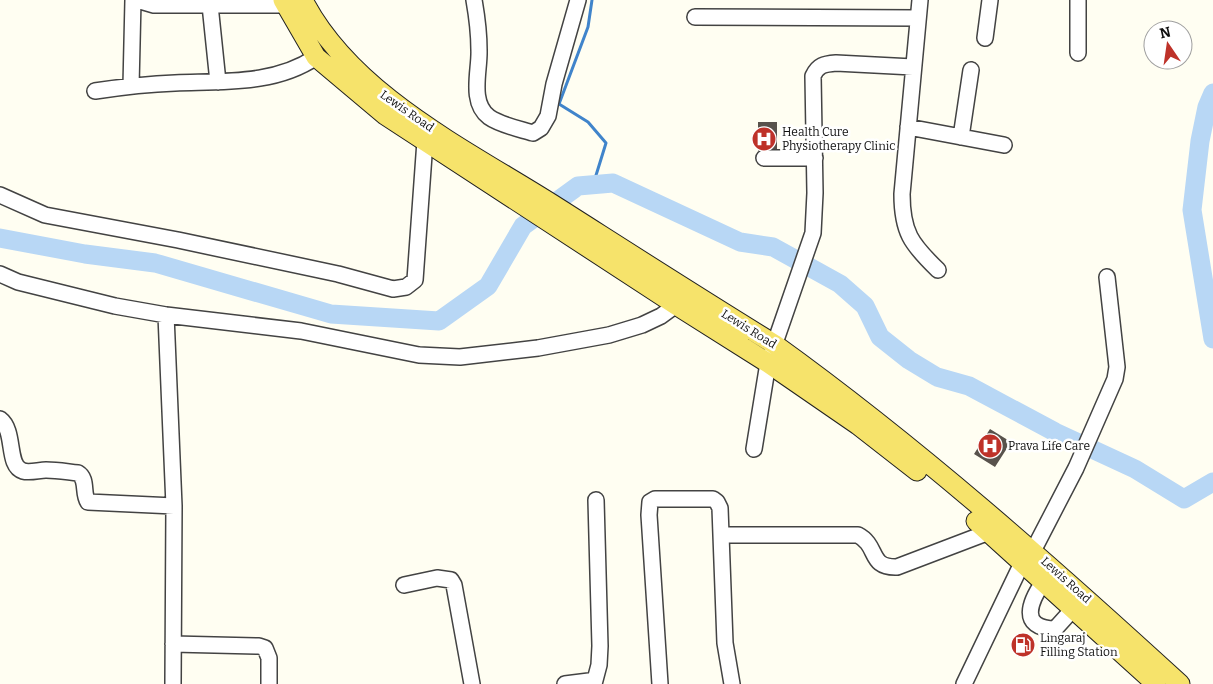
<svg xmlns="http://www.w3.org/2000/svg" width="1213" height="684" font-family="Bitter,serif">
<style>
.lines{fill:none;stroke-linecap:round;stroke-linejoin:round}
.stream{stroke:#4084cb;stroke-width:3}
.river{stroke:#b8d7f5;stroke-width:19}
.building{fill:#58524c}
.minor-casing{stroke:#434343;stroke-width:18}
.major-casing{stroke:#212121;stroke-width:21}
.minor{stroke:#fff;stroke-width:15}
.major{stroke:#f6e36b;stroke-width:19}
.labels{text-anchor:middle;dominant-baseline:central;stroke-width:5;stroke-linejoin:round;paint-order:stroke}
.street-label{font-size:12px;fill:#101010;stroke:#fff}
.poi-label{font-size:12px;fill:#101010;stroke:#fff;text-anchor:start}
</style>
<rect width="100%" height="100%" fill="#fffef2"/>
<g class="lines">
<path class="stream" d="M592 0 588 27 559 104 588 122 606 143 593 185"/>
<path class="river" d="M1213 93 1207 107 1200 141 1192 210 1213 339
M0 238 85 254 155 263 331 314 439 321 488 286 523 226 578 186 613 183 740 242 773 247 840 284 865 306 880 337 909 360 937 377 969 386 1055 432 1135 469 1184 499 1213 482"/>
</g>
<path class="building" d="M758 122H777V149H764L758 151Z
M990 429 1011 442 995 467 974 454Z"/>
<g class="lines">
<defs>
<path id="minor" d="M137 0 154 5H285
M474 0C477 17 479 33 479 50 480 70 469 102 489 117 500 125 520 129 533 133L541 128 548 116 554 84 578 0
M920 0 902 194C902 232 911 244 938 270
M210 5 218 82
M695 17 918 18
M985 38 990 0
M1078 53V0
M131 86 133 0
M95 91C122 87 148 84 175 83 223 81 275 85 316 57
M908 127 1004 145
M961 137 971 70
M764 158H815
M0 195 45 215 178 240 338 274 393 289 406 287 415 280 425 141
M0 274 18 282 115 306 166 315 301 331 419 355 460 357 538 348 609 335 642 325 661 316 676 305
M166 315 174 506 173 684
M0 419C16 431 6 466 23 471 30 473 39 470 46 470 57 470 68 472 78 473 88 479 82 493 88 502L174 506
M754 449 768 363 813 233 815 193 813 76C818 65 824 64 836 63L913 67
M721 535H858C879 546 868 568 897 567L989 532
M1033 551 1076 468 1115 379 1117 367 1107 277
M1044 581C1030 601 1018 628 1055 629L1074 608
M404 585 437 578 451 580 454 585 472 684
M173 644 259 646 265 648 269 658V684
M565 684 589 681 593 684
M594 684 599 665 600 646 596 500
M660 684 649 515 650 502 655 499H713L717 502 720 508 725 643 732 684
M964 684 1023 561"/>
<path id="major" d="M283 0 316 57 385 115 676 305 768 363 858 425 917 471
M303 0C351 94 465 149 552 204 626 251 699 298 774 344 917 447 1050 565 1180 684
M976 521 1156 684"/>
</defs>
<use href="#minor" class="minor-casing"/>
<use href="#major" class="major-casing"/>
<use href="#minor" class="minor"/>
<use href="#major" class="major"/>
</g>
<defs>
<symbol id="hospital-disc" viewBox="-11 -11 22 22"><circle r="9.5" fill="#be3229" stroke="#fff"/><path d="M-5-5h3v3.5h4V-5h3V5h-3V1.5h-4V5h-3Z" fill="#fff"/></symbol>
<symbol id="fuel-disc" viewBox="-11 -11 22 22"><circle r="9.5" fill="#be3229" stroke="#fff"/><path d="M-5.5-6h7V0h2V4h1.3V-2.5L3-4.5l.8-.8L6-3V5H2.5V1h-1V6h-7ZM-4.2-4.7v3.2H.2V-4.7Z" fill="#fff"/></symbol>
</defs>
<g fill-rule="evenodd">
<use href="#hospital-disc" x="750" y="125" width="28" height="28"/>
<use href="#hospital-disc" x="976" y="432" width="28" height="28"/>
<use href="#fuel-disc" x="1009" y="631" width="28" height="28"/>
</g>
<g class="labels">
<g class="street-label">
<text transform="translate(407 111) rotate(35)">Lewis Road</text>
<text transform="translate(749 329) rotate(32)">Lewis Road</text>
<text transform="translate(1066 580) rotate(42)">Lewis Road</text>
</g>
<g class="poi-label">
<text x="782" y="132">Health Cure<tspan x="782" dy="14">Physiotherapy Clinic</tspan></text>
<text x="1008" y="446">Prava Life Care</text>
<text x="1040" y="638">Lingaraj<tspan x="1040" dy="14">Filling Station</tspan></text>
</g>
</g>
<g transform="translate(1168 45) rotate(347)"><circle r="24" fill="#ffffff" stroke="#9f9f9f"/>
<path d="M0-4L9 19L0 12L-9 19Z" fill="#be3229"/>
<text y="-8" font-size="14" font-weight="bold" text-anchor="middle" fill="#101010">N</text>
</g>
</svg>
